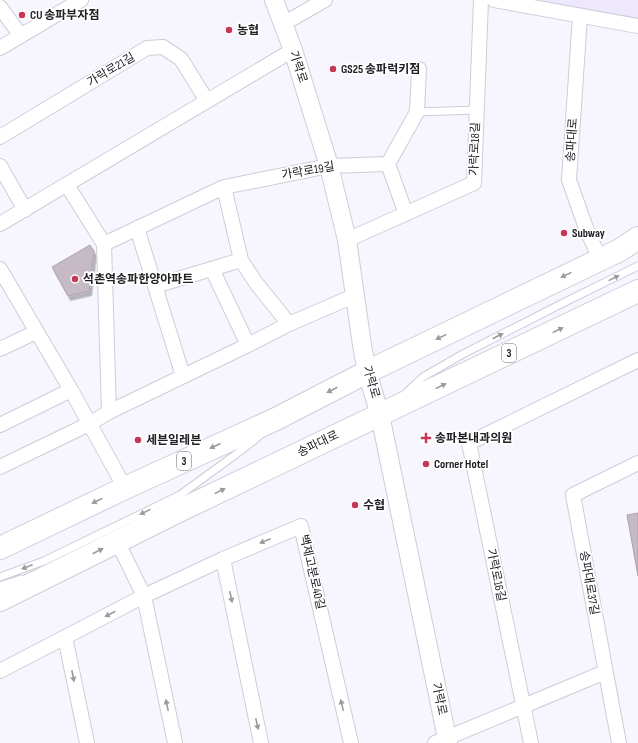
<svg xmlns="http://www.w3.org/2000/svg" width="638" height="743" font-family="'Sofia Sans Condensed','Noto Sans KR',sans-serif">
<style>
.built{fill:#ede8fe}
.building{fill:#c5bac5;stroke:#ada2ad;filter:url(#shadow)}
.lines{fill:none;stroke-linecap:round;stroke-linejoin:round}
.service-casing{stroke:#cfccda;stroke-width:9}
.minor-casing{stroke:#cfccda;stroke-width:16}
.tertiary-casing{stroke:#cfccda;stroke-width:20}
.primary-casing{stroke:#cfccda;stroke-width:24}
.service{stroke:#fff;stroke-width:7}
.minor{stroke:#fff;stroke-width:14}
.tertiary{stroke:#fff;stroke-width:18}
.primary{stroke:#fff;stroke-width:22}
.oneway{fill:#9b9b9d}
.poi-dot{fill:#c73755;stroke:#fff;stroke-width:1.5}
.labels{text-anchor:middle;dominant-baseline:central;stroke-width:3.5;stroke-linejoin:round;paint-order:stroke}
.shield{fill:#fff;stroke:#646366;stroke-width:1}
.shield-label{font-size:11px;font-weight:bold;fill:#212025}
.poi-label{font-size:12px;font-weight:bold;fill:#212025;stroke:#fff;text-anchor:start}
.street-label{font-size:12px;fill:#212025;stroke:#fff}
</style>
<defs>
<filter id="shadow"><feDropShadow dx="2.5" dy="4.5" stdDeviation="0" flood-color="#0004"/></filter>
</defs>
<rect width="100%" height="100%" fill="#f7f5fe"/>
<path class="built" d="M523 0H638V21Z"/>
<path class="building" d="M90 245 94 251 89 291 68 296 52 267Z
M638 513V576L627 515Z"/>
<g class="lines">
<defs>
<path id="service" d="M417 112 477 110
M407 392 423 377 463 354 565 302 638 266
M0 577 44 561 180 495 235 455 252 442 260 435
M0 586 21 579"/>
<path id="minor" d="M494 0 638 26
M0 7 21 36
M580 16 569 180 586 228 600 259
M283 24 325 0
M0 48 81 0
M0 137 147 48 163 47 181 59 207 101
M388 164 406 214
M0 166 25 210
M67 185 104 244 109 412
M224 187 241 260 256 283 289 324
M0 224 293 50
M137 228 183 376
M347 240 474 183 481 0
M104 244 224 187 329 166 388 164 417 112 419 69
M0 269 71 390 125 488
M212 269 248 345
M155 286 241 260
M0 349 36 332
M0 425 71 390
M0 467 89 424 109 412 248 345 289 324 356 295
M117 541 144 596 175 743
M223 559 261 743
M65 637 87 743
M0 671 144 596 223 559 301 526 351 743
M435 743 605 672
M531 743 469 443 638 360
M619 743 573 495 638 463"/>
<path id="tertiary" d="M274 0 293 50 329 166 347 240 362 345 367 372 380 415 448 743"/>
<path id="primary" d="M0 548 125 488 276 419 367 372 620 250 638 238
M0 600 185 508 638 291"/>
</defs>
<use href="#service" class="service-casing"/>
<use href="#minor" class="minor-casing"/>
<use href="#tertiary" class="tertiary-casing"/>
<use href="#primary" class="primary-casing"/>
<use href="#service" class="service"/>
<use href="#minor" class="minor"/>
<use href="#tertiary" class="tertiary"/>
<use href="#primary" class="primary"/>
</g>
<defs><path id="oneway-solid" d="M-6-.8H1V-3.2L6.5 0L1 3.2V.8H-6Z"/></defs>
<g class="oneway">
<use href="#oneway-solid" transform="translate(566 275) rotate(154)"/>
<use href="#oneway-solid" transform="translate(614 278) rotate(-26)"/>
<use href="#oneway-solid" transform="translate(558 330) rotate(-26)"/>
<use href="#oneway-solid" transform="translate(498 336) rotate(-27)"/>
<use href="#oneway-solid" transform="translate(441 337) rotate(154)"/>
<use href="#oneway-solid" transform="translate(441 386) rotate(-26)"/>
<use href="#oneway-solid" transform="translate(332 390) rotate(153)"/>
<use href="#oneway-solid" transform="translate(215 446) rotate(156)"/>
<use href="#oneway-solid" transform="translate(220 491) rotate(-26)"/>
<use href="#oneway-solid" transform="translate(97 501) rotate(154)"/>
<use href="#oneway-solid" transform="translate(145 512) rotate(154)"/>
<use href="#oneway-solid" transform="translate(265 541) rotate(158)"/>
<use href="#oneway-solid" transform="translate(98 551) rotate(-27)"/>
<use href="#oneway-solid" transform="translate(27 567) rotate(159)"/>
<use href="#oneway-solid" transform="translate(231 597) rotate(78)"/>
<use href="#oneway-solid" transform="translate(110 614) rotate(152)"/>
<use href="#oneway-solid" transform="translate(73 676) rotate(79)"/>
<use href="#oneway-solid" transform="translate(167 705) rotate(-102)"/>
<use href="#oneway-solid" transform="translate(342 705) rotate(-103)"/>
<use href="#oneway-solid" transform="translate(257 724) rotate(78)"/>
</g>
<g class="poi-dot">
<circle cx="22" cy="15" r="4"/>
<circle cx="229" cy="30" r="4"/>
<circle cx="333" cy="69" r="4"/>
<circle cx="564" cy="233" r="4"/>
<circle cx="75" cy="279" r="4"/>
<path d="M424 432h4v4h4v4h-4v4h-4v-4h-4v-4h4z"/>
<circle cx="138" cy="440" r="4"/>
<circle cx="426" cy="464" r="4"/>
<circle cx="355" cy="505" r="4"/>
</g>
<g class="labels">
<g class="shield">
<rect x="502" y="344" width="14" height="18" rx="3"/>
<rect x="177" y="452" width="14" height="18" rx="3"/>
</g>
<g class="shield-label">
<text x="509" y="353">3</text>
<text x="184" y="461">3</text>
</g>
<g class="poi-label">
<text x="30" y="15">CU 송파부자점</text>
<text x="237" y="30">농협</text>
<text x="341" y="69">GS25 송파럭키점</text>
<text x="572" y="233">Subway</text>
<text x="83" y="279">석촌역송파한양아파트</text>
<text x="435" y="438">송파본내과의원</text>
<text x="146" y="440">세븐일레븐</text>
<text x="434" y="464">Corner Hotel</text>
<text x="363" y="505">수협</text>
</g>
<g class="street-label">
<text transform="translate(298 67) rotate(72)">가락로</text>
<text transform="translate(111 70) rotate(-31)">가락로21길</text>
<text transform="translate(572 140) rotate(-86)">송파대로</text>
<text transform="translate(475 149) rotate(-88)">가락로18길</text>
<text transform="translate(308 171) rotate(-10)">가락로19길</text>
<text transform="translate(371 382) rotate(74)">가락로</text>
<text transform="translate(318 444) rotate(-26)">송파대로</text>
<text transform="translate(312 572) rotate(77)">백제고분로40길</text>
<text transform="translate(496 575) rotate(78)">가락로16길</text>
<text transform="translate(589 583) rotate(80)">송파대로37길</text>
<text transform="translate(439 699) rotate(78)">가락로</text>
</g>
</g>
</svg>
